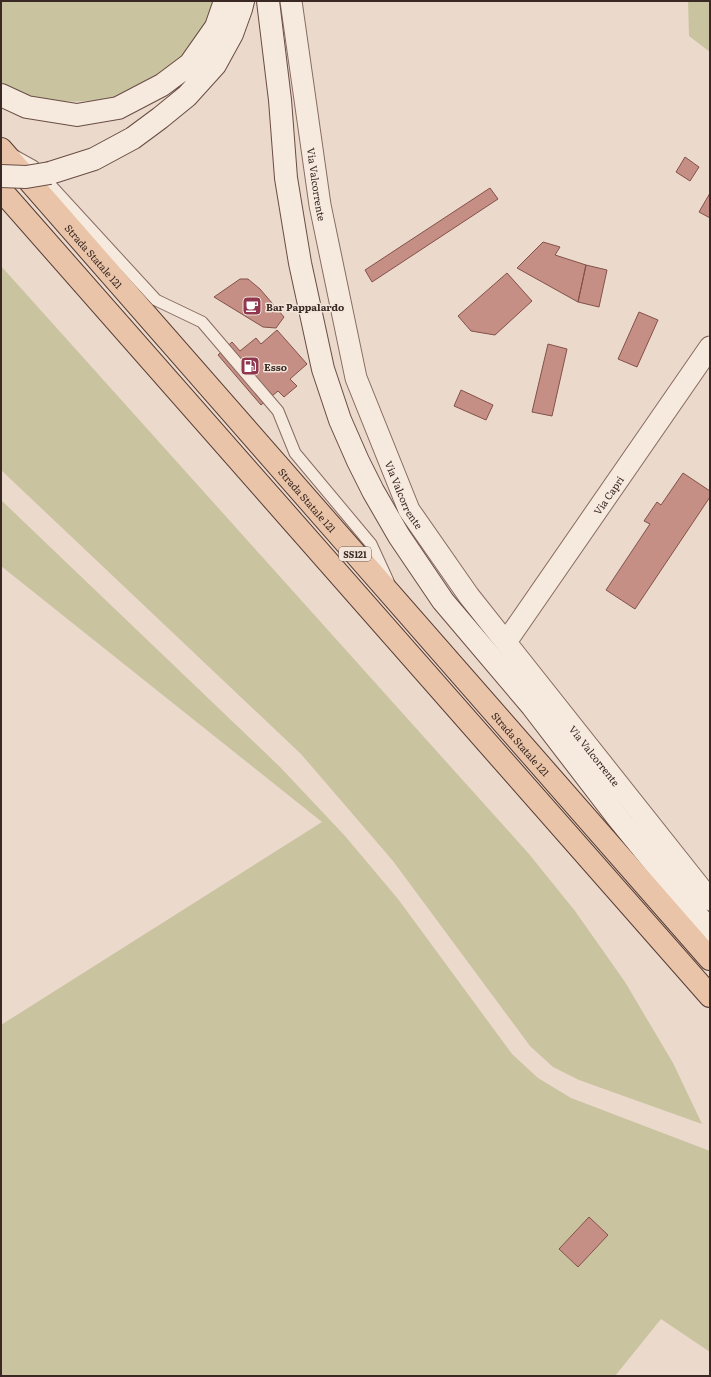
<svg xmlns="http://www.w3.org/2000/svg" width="711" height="1377" font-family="Literata,serif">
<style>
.green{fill:#c9c3a0}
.building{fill:#c58f85;stroke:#835149}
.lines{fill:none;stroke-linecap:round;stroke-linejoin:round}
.service-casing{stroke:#876b61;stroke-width:13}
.minor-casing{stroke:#876b61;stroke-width:23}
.secondary-casing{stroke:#694d44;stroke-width:24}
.primary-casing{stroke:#553b34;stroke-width:24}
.service{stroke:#f6e9de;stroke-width:11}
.minor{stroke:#f6e9de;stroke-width:21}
.secondary{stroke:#f6e9de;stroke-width:22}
.primary{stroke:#e9c4a8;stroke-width:22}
.secondary-bridge-casing{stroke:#694d44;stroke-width:24;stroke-linecap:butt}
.secondary-bridge{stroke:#f6e9de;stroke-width:22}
.labels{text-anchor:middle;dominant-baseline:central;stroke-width:3;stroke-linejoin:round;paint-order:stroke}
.shield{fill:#f3e5da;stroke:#71615a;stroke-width:1}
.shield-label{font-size:9px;font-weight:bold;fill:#392823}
.street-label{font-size:10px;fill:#392823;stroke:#f3e5da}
.poi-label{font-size:10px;font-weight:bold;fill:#392823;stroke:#f3e5da;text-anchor:start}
</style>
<rect width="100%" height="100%" fill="#ebd9cb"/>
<path class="green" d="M1 1H215C213 9 211 17 208 24 203 35 187 51 178 59 164 72 149 85 131 92 92 106 36 106 1 82Z
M688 1H710V52L689 36Z
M1 266 529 854 575 911 625 982 673 1063 702 1124 579 1080 553 1067 530 1046 393 861 301 754 1 470Z
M1 500 280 767 345 836 398 899 512 1054 538 1078 571 1098 710 1151V1352L661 1319 615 1376H1V1025L322 822 1 566Z"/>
<path class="building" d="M685 157 699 167 690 181 676 172Z
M490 188 498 199 372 282 365 270Z
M710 193V218L699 212Z
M543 242 560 247 555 255 586 265 578 302 517 268Z
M586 265 607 270 599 307 578 302Z
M507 273 532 301 495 335 471 331 458 316Z
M240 279H248L260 289 284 317 276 328 263 327 214 297Z
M639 312 658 320 637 367 618 359Z
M277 330 307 364 290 379 297 386 284 397 278 391 261 405 218 355 232 342 240 351 256 338 261 344Z
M548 344 567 349 552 416 532 412Z
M461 390 493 405 486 420 454 406Z
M683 473 710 491V497L635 609 606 590 650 524 644 521 657 502 661 505Z
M589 1217 608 1235 578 1267 559 1249Z"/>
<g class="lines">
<defs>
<path id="service" d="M15 156 33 166 156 300 202 322 278 411 295 453 371 544 388 581"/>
<g id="minor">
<path id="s1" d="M291 1 320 205 356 378 409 510 469 596 710 900"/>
<path id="s2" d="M506 642 710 347"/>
</g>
<path id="secondary" d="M268 1 280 100 286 178 300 263 323 369 340 420 358 461 373 491 399 536 443 601 532 706 618 818 710 931
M1 95 27 107 77 115 118 108 162 85 190 64 216 27 225 1
M50 173 94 159 133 138 160 118 187 96 215 65 232 34 241 9 243 1"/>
<g id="primary">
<path id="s3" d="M1 149 710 959"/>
<path d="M1 190 710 996"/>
</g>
</defs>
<use href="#service" class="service-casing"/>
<use href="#minor" class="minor-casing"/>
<use href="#secondary" class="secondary-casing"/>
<use href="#primary" class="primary-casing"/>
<use href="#service" class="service"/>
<use href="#minor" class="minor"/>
<use href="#secondary" class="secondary"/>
<use href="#primary" class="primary"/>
<defs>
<path id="secondary-bridge" d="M1 176 26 177 50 173"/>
</defs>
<use href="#secondary-bridge" class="secondary-bridge-casing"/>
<use href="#secondary-bridge" class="secondary-bridge"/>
</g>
<defs>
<symbol id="cafe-square" viewBox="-11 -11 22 22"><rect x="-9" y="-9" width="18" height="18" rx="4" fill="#90364e" stroke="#f3e5da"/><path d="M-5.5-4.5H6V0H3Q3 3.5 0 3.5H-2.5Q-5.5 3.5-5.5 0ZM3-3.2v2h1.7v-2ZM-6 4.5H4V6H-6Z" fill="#fff"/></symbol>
<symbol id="fuel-square" viewBox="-11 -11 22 22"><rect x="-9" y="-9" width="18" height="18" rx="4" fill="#90364e" stroke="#f3e5da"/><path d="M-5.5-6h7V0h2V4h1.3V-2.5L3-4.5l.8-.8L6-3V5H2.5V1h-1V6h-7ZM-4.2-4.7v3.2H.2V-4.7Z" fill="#fff"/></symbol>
</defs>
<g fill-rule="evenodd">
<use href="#cafe-square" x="241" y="295" width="22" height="22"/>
<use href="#fuel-square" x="239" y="355" width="22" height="22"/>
</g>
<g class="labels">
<rect class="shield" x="339" y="547" width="32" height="14" rx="3"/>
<g class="shield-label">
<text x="355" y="554">SS121</text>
</g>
<g class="street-label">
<text stroke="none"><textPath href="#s1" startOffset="185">Via Valcorrente</textPath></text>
<text stroke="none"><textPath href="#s3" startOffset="142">Strada Statale 121</textPath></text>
<text stroke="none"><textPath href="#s1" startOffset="509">Via Valcorrente</textPath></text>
<text stroke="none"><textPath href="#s2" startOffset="179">Via Capri</textPath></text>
<text stroke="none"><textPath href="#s3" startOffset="466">Strada Statale 121</textPath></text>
<text stroke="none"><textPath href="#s3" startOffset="790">Strada Statale 121</textPath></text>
<text stroke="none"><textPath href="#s1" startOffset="833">Via Valcorrente</textPath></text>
</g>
<g class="poi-label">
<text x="266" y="306">Bar Pappalardo</text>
<text x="264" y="366">Esso</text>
</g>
</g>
<rect width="711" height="1377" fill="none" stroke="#392823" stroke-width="4"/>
</svg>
